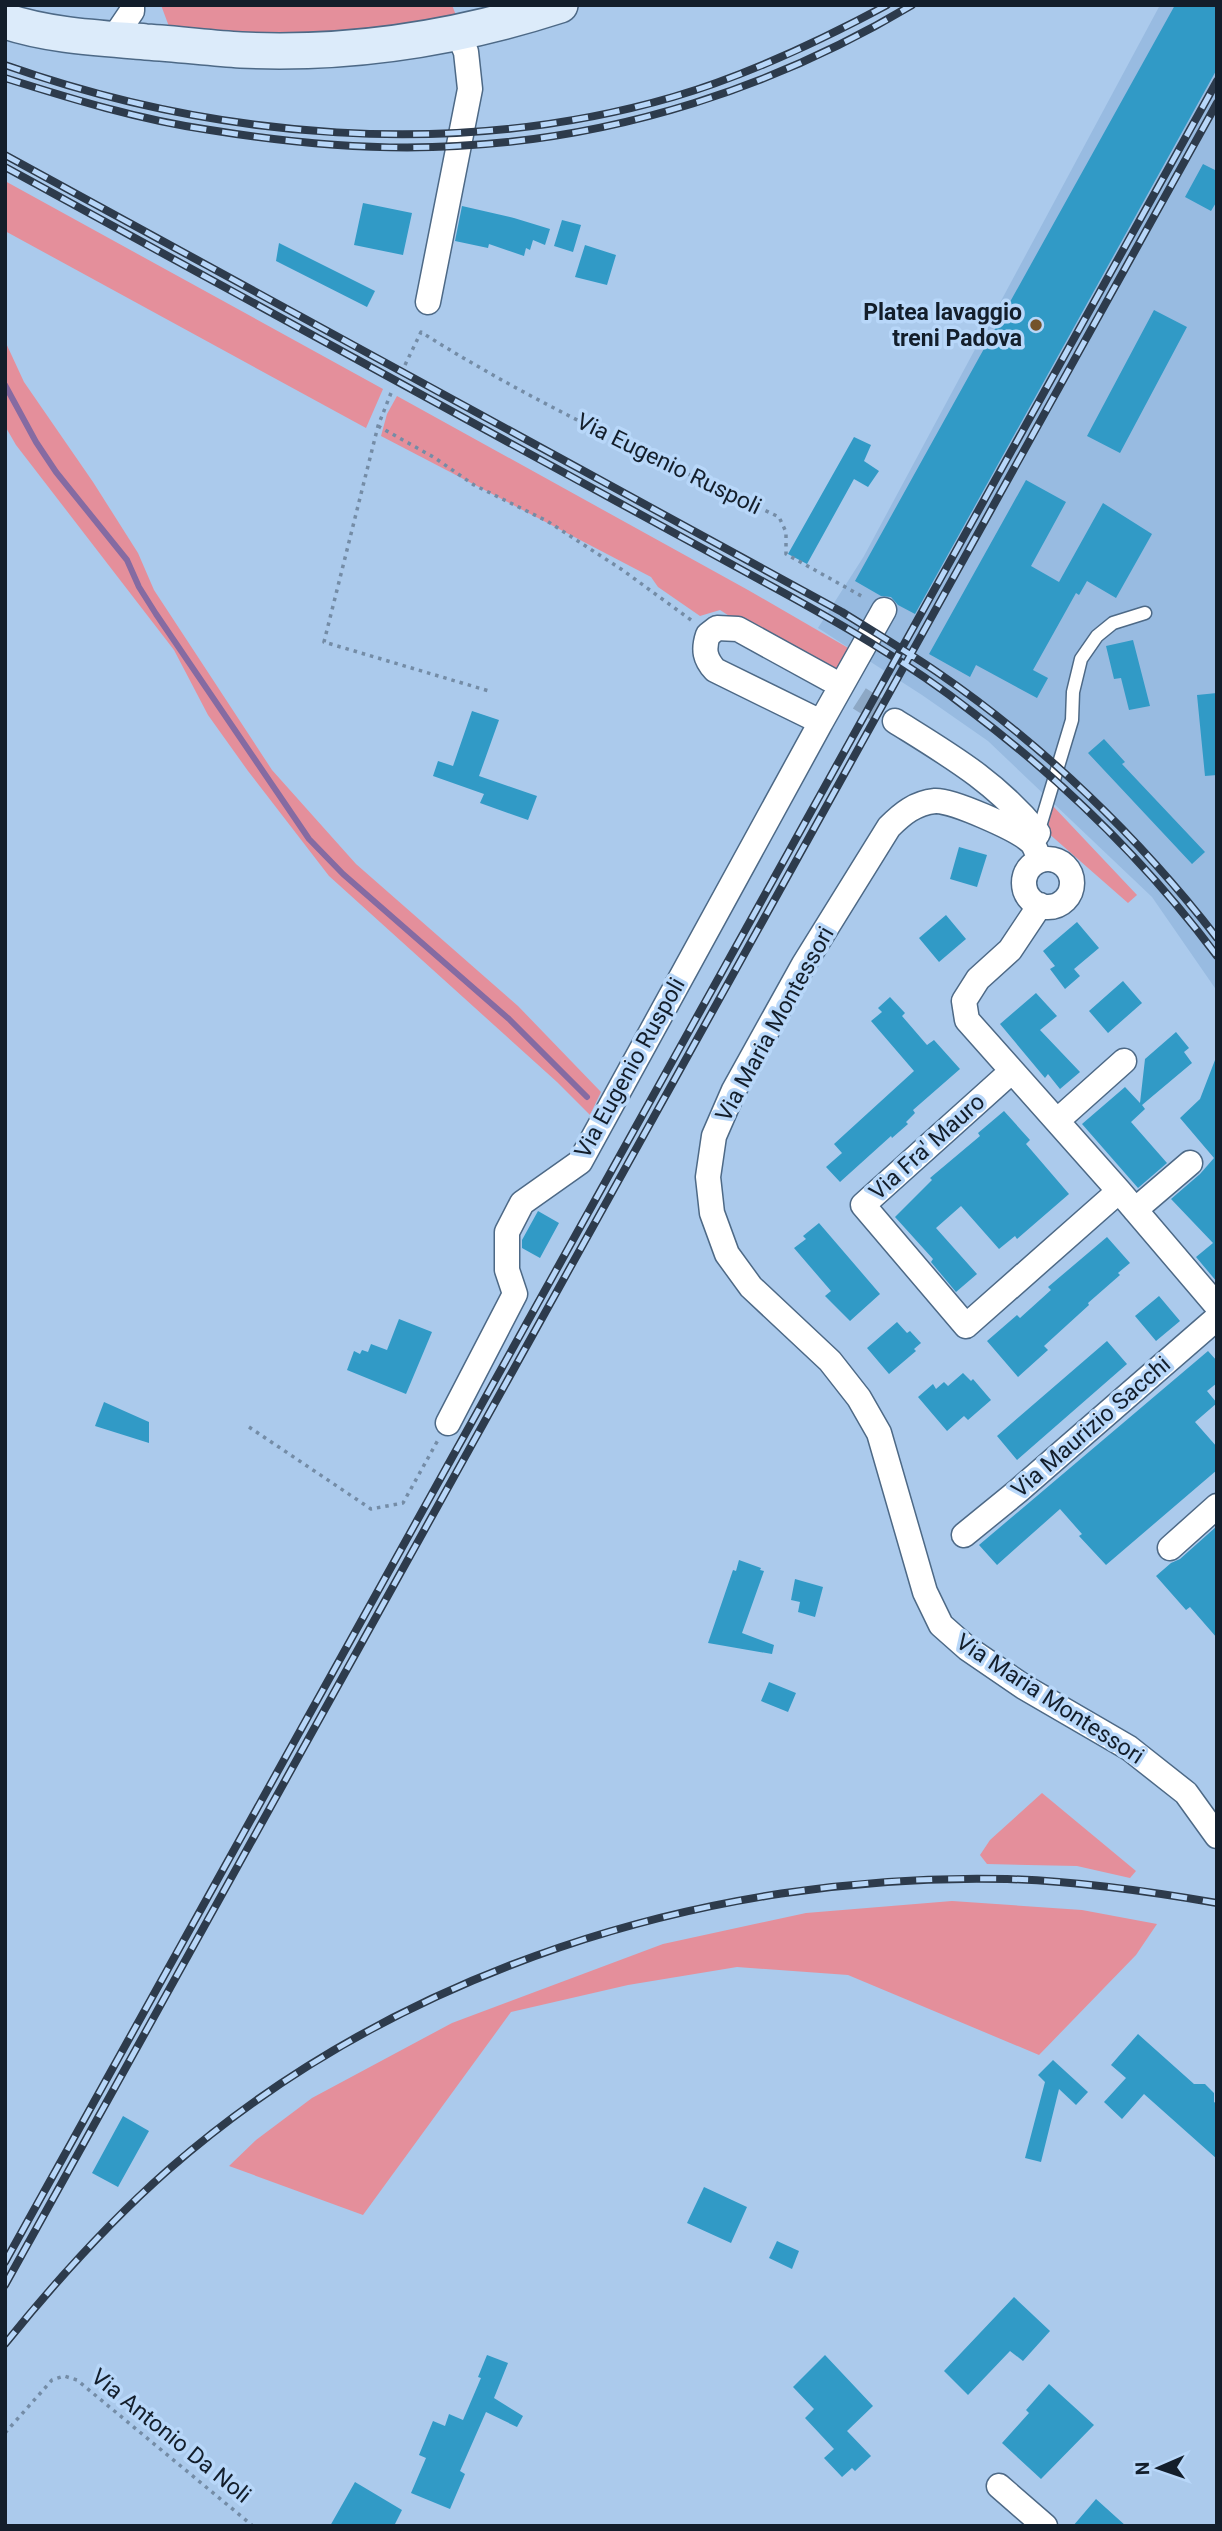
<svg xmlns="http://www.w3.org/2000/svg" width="1222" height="2531" font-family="Roboto,sans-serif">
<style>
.built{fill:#98bbe1}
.green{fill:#e48f9b}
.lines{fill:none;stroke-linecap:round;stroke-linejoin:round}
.stream{stroke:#856ba2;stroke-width:6}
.building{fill:#319ac6}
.street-tunnel{stroke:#8da8c5;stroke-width:24;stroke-dasharray:24 12;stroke-linecap:butt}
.lane-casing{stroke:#4d6986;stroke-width:15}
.street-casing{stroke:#4d6986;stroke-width:27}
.secondary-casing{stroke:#4d6986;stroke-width:38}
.path{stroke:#748ca6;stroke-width:3.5;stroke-dasharray:3.5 5;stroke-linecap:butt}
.lane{stroke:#fff;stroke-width:12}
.street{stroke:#fff;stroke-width:24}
.secondary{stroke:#dcebfa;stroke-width:35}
.rail-casing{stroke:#2d3b4c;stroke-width:8}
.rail{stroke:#b8d7f9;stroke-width:5;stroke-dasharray:16;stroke-linecap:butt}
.poi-dot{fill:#74532a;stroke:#b8d7f9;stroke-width:2.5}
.labels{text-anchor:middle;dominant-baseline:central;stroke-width:7;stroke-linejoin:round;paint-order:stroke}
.poi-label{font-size:23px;font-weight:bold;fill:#131e2b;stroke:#b8d7f9;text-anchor:end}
.street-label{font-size:23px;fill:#131e2b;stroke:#b8d7f9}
</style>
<rect width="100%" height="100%" fill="#abcaec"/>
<path class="built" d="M1160 5H1217V991L1152 897 988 741 922 695 818 628 864 556Z"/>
<path class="green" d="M161 5H452L459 23 296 37 171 32Z
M5 181 383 389 366 428 5 231Z
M5 341 24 382 93 482 138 553 154 590 272 770 356 864 518 1006 601 1092 590 1115 557 1082 329 876 248 771 208 715 174 650 16 445 5 426Z
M397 396 748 590 862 656 846 683 762 637 720 610 700 616 658 587 651 577 381 436 387 414Z
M1052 805 1137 895 1128 903 1047 832Z
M1042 1793 1136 1871 1130 1878 1077 1866 987 1864 980 1855 990 1840Z
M952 1901 1082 1910 1157 1924 1136 1955 1039 2055 848 1975 737 1967 628 1985 511 2012 363 2215 229 2166 256 2140 312 2098 452 2023 663 1944 806 1913Z"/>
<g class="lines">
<path class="stream" d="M5 385 36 442 56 472 127 560 139 587 156 614 309 839 343 874 509 1019 587 1097"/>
</g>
<path class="building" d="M1175 5H1217V69L915 614 898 605 891 597 881 596 855 581Z
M1203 164 1217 171V201L1211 211 1185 197Z
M363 203 412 213 403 255 354 245Z
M462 206 514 218 550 229 545 245 533 240 530 250 526 248 524 256 489 244 488 248 455 241Z
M562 220 581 225 573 252 554 246Z
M279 243 375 291 367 307 276 261Z
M585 245 616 255 607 285 575 277Z
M1154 310 1187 327 1120 453 1087 436Z
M854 437 871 445 864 461 879 471 868 487 854 479 807 564 788 554Z
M1026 480 1066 502 1031 566 1059 582 1103 503 1152 534 1116 598 1087 581 1079 595 1076 593 1033 670 1048 678 1037 698 976 665 970 677 929 654Z
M1133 640 1150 706 1129 710 1121 678 1114 679 1106 646Z
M1217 693V775L1205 776 1197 695Z
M472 711 499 720 479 776 537 796 528 820 480 803 484 794 433 776 438 761 453 766Z
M1104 739 1125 762 1122 764 1205 852 1192 864 1088 753Z
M959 847 987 855 977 887 950 879Z
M946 915 966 939 939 962 919 938Z
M1077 922 1099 948 1074 969 1080 976 1065 989 1050 969 1055 966 1043 951Z
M1123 981 1142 1003 1108 1033 1089 1011Z
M1036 993 1057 1016 1040 1030 1080 1072 1060 1089 1048 1074 1045 1078 1000 1024Z
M890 997 905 1013 902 1016 927 1045 934 1040 960 1069 913 1110 915 1113 906 1122 908 1124 892 1138 891 1136 840 1182 826 1167 842 1153 834 1144 914 1071 871 1021 882 1012 878 1008Z
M1176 1032 1189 1048 1184 1052 1192 1063 1142 1105 1145 1109 1131 1122 1167 1163 1138 1188 1082 1124 1125 1087 1140 1103 1145 1059Z
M1215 1060H1217V1282L1196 1257 1213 1243 1171 1199 1200 1174 1214 1158 1180 1118 1200 1099Z
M1004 1111 1030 1140 1026 1144 1069 1194 1017 1239 1015 1236 999 1249 961 1206 936 1228 977 1274 956 1292 931 1262 933 1259 895 1217 932 1180 930 1178 980 1136 978 1133Z
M538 1211 559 1223 540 1258 522 1248V1240Z
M819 1223 880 1294 850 1321 825 1296 831 1291 794 1248 806 1239 803 1236Z
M1107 1237 1130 1263 1118 1273 1120 1275 1088 1303 1089 1305 1044 1346 1048 1350 1018 1377 987 1341 1017 1315 1020 1318 1051 1290 1048 1287Z
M1159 1296 1180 1321 1156 1341 1135 1316Z
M399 1319 432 1332 406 1394 347 1370 354 1351 360 1354 362 1350 368 1352 371 1344 387 1350Z
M897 1322 907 1333 910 1331 921 1343 914 1349 916 1351 889 1374 867 1348Z
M1107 1341 1127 1364 1017 1460 997 1436Z
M1208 1351 1217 1361V1383L1207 1391 1217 1403 1195 1422 1217 1447V1470L1106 1565 1079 1536 1082 1534 1060 1509 997 1565 979 1545Z
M963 1373 971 1381 973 1379 991 1400 968 1420 964 1416 947 1431 918 1397 933 1384 936 1389 944 1382 948 1386Z
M104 1402 149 1422V1443L95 1426Z
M1217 1526V1638L1190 1607 1186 1610 1156 1576 1171 1563 1180 1559Z
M739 1560 761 1568 760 1570 764 1571 742 1633 774 1645 772 1654 708 1643 733 1570 736 1571Z
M795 1579 823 1587 815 1617 798 1612 800 1602 791 1600Z
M769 1682 796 1693 788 1712 761 1701Z
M1138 2034 1194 2084H1205L1214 2093V2102L1217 2104V2159L1144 2094 1122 2119 1104 2102 1126 2078 1111 2065Z
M1053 2060 1088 2092 1076 2105 1059 2089 1041 2162 1025 2158 1045 2082 1038 2075Z
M123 2116 149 2131 118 2187 92 2173Z
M704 2187 747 2207 731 2243 687 2223Z
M777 2241 799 2251 792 2269 769 2258Z
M1014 2297 1050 2331 1023 2361 1010 2351 968 2395 944 2371Z
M487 2355 508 2363 494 2398 523 2416 517 2427 486 2412 460 2471 465 2474 450 2509 411 2493 426 2458 419 2455 433 2421 445 2426 449 2414 463 2420 481 2378 478 2377Z
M825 2355 873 2406 847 2431 871 2456 855 2471 852 2468 842 2477 824 2458 834 2449 805 2418 814 2409 793 2387Z
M1049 2384 1094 2425 1041 2479 1002 2443 1029 2413 1026 2410Z
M355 2482 402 2510 394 2526H330Z
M1096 2499 1126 2526H1073Z"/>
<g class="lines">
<path class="street-tunnel" d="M829 679 895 721"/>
<defs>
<path id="lane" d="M1038 833 1072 720 1073 692 1081 659 1097 636 1113 623 1145 613"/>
<path id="street" d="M113 39 132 11V5
M428 302 470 89 466 52 458 33
M895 721C951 756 995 781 1038 833L1032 842
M821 722 884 610
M1024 883a24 24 0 1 1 48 0a24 24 0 1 1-48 0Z
M1040 860C1037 854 1035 845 1030 841 1017 829 952 800 935 801 915 803 902 814 889 827L804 964 734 1090 714 1136 708 1177 712 1213 727 1254 751 1287 830 1361 859 1398 879 1433 925 1592 941 1625 967 1648 1024 1687 1129 1748 1186 1793 1217 1836
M1040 905 1010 950 978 979 964 1001 967 1020 1119 1191 1217 1306
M1012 1071 863 1205 966 1326 1119 1191
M1058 1120 1124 1061
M1135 1210 1190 1163
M448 1423 515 1294 507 1270V1232L522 1203 580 1162 821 722 715 670C705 659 703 650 708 635L717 628 738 629 829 679
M964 1535 1018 1491 1217 1318
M1170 1548 1217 1506
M999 2486 1045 2526"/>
<path id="secondary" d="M5 21C50 36 100 38 146 42 178 44 210 48 241 50 349 55 458 38 560 5"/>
</defs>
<use href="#lane" class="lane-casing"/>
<use href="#street" class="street-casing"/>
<use href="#secondary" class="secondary-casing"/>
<path class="path" d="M405 365 421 332C534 404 657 459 779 517L786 532V554L865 598
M391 393 378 426 324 642 489 691
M378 426 435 458 474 485 547 521 621 569 691 620
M249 1427 371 1509 403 1503 438 1440
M5 2433 52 2380 64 2376 77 2380 253 2526"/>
<use href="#lane" class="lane"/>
<use href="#street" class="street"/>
<use href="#secondary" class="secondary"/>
<defs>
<path id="rail" d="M5 65C216 139 456 160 673 97 748 75 818 42 887 5
M5 78C72 99 140 120 210 130 291 143 376 151 457 146 618 138 775 87 912 5
M5 155 842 612C874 632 906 651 937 672 1041 743 1140 838 1217 938
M5 167 764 582C836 621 908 662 972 712 1063 781 1148 864 1217 956
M5 2262 1217 81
M5 2285 1217 103
M5 2344C55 2282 108 2223 168 2170 395 1971 707 1872 1007 1879 1077 1881 1147 1891 1217 1903"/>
</defs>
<use href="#rail" class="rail-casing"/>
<use href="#rail" class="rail"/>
</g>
<circle class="poi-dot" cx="1036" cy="325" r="7"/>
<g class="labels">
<g class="poi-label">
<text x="1022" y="312">Platea lavaggio<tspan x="1022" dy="26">treni Padova</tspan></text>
</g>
<g class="street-label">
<text transform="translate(669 464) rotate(26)">Via Eugenio Ruspoli</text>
<text transform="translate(775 1024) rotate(-61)">Via Maria Montessori</text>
<text transform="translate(630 1068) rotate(-61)">Via Eugenio Ruspoli</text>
<text transform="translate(927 1147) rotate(-42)">Via Fra' Mauro</text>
<text transform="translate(1091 1427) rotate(-41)">Via Maurizio Sacchi</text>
<text transform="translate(1050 1699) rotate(33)">Via Maria Montessori</text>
<text transform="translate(171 2436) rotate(39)">Via Antonio Da Noli</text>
</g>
</g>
<rect width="1222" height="2531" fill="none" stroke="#131e2b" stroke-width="14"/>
<g transform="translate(1159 2468) rotate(268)" stroke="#b8d7f9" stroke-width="5" paint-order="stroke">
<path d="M0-5L12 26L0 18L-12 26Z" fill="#131e2b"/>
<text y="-10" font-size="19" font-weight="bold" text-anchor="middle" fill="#131e2b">N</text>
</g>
</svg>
